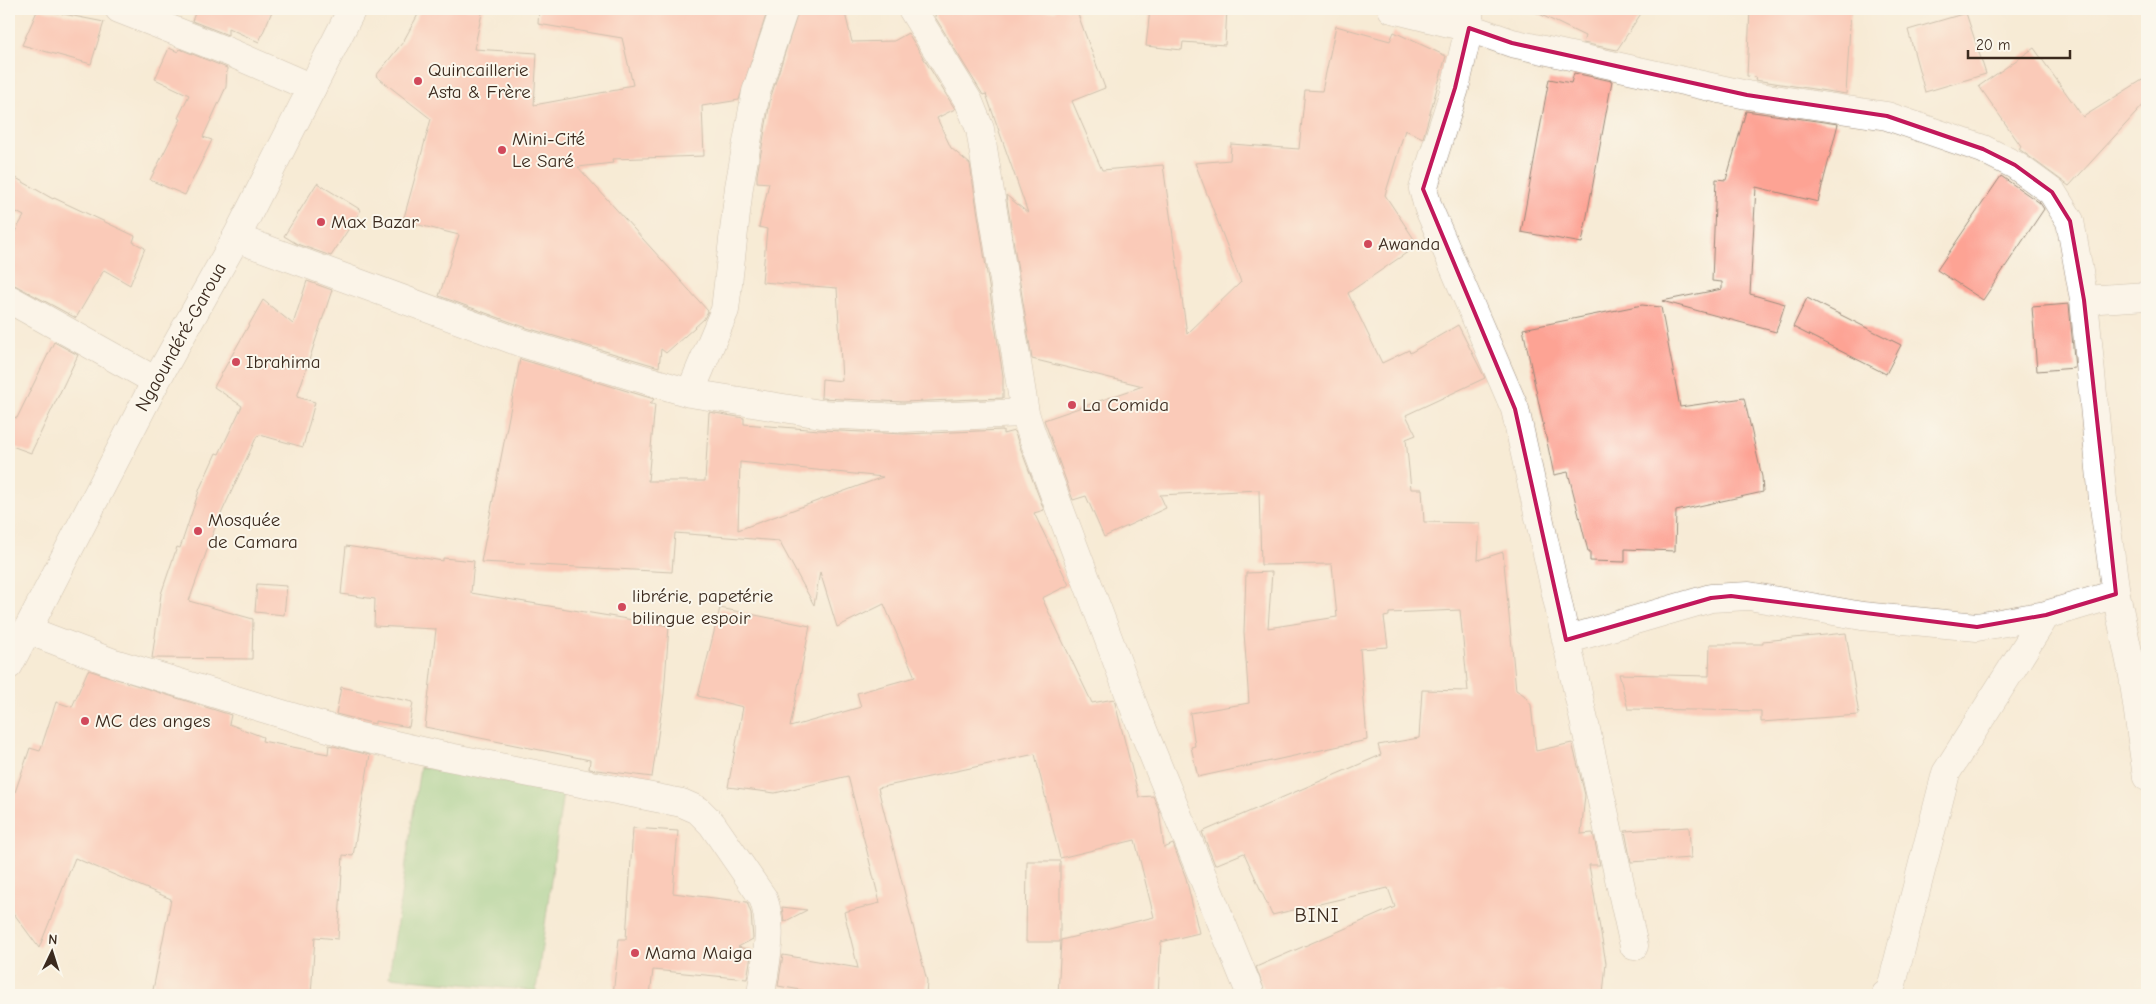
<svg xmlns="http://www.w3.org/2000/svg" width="2156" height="1004" font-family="'Comic Neue',sans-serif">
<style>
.green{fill:#8bca81;stroke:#637a50}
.building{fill:#fda394;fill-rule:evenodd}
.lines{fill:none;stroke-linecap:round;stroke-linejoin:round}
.street-casing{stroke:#998a7a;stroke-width:29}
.secondary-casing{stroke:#998a7a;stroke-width:29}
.highway-casing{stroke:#998a7a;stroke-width:29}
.street{stroke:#fff;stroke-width:28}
.secondary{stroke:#fff;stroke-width:28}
.highway{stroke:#fff;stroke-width:28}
.marked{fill:none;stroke:#c2185b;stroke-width:4;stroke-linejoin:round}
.poi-dot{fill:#d1495b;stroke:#fbf7ec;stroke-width:2}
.labels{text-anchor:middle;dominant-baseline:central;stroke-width:4;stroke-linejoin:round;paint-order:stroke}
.poi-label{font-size:19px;fill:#3b2a1e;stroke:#fbf7ec;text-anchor:start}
.street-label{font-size:19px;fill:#3b2a1e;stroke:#fbf7ec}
.neighbourhood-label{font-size:20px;letter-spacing:1px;fill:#3b2a1e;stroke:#fbf7ec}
</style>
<rect width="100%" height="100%" fill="#fbf7ec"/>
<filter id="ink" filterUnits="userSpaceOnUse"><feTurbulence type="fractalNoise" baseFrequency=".02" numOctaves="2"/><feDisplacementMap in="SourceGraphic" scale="10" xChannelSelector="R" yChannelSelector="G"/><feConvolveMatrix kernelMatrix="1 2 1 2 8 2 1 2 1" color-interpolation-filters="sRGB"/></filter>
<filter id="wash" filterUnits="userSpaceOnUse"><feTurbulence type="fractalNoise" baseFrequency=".0096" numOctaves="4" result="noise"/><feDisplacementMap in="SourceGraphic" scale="20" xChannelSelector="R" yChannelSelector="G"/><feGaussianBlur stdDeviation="1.12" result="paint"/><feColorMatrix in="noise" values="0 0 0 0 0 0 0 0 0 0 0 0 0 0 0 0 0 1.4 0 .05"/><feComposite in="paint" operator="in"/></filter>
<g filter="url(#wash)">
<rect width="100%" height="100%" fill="#f7ebd6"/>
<path class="green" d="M420 767 563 792 536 991 389 977Z"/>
<g id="blocks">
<path class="building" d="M38 9 104 22 91 64 22 45Z
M184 9H273L259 42 228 28V35L192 21 195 13Z
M421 9H483L474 49 537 53 534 105 622 89V87L633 85 622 38 538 24 539 9H768L739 100 702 106 704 156 612 159 613 163 578 167 708 311 704 319 666 353 661 349 659 367 527 328 439 296 459 235 403 221 431 119 376 76 403 42Z
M799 9H844L852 42 894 41 908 33 955 109 937 118 951 148 970 164 1003 376V398L903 402 821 398 822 379 842 381 837 288 762 282 767 229 759 227 769 183 757 182V175L771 96Z
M936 9 1055 11 1056 9H1076L1105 88 1072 101 1102 170 1163 165 1187 334 1241 282 1195 163 1230 160 1231 144 1299 149 1305 90 1322 91 1336 26 1390 41 1394 32 1446 56 1423 138 1405 130 1385 195 1418 245 1348 293 1382 363 1409 350 1410 353 1458 325 1485 378 1406 415 1416 435 1406 439 1411 489H1422L1424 522 1480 523 1478 560 1503 552 1516 690 1524 695 1531 705 1536 751 1572 743 1578 766 1585 795 1581 834 1593 833 1600 865H1589L1606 963 1603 995H1266L1256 967 1395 907 1388 888 1272 915 1244 853 1215 865 1202 832 1381 755 1378 745 1419 738 1422 690 1468 691 1460 610 1389 613V616L1384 617 1388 647 1360 649 1367 740 1198 777 1191 747 1195 746 1190 713 1249 703 1244 632 1246 573 1272 572 1268 628 1337 617 1332 564 1261 565 1259 490 1160 495 1166 508 1104 537 1086 496 1073 500 1044 420 1143 386 1032 359 1006 195 1028 213 986 94 983 95 935 17Z
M1150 9H1227L1225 45 1183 42 1182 50 1146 46Z
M1529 9H1644L1617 50 1583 43 1585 36Z
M1750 9H1851L1846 94 1755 80 1756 77 1747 76Z
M1966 13 1986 74 1925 92 1908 30Z
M169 48 178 52 180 49 227 68 226 87 203 137 212 140 185 195 150 180 181 119 178 118 189 95 155 79Z
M2034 48 2083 117 2147 77V101L2069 186 2019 149 2021 146 1979 86Z
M1574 73 1612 81 1582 243 1521 232 1549 79 1571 83Z
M1746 111 1838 124 1818 202 1756 187 1750 294 1785 304 1776 332 1662 301 1722 289V282L1712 281 1716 179 1726 180Z
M9 174 53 199 54 198 135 236 133 242 145 248 130 285 104 270 76 318 9 282V242L24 216 9 208Z
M2001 176 2040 203 2044 209 1983 300 1937 270Z
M317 183 361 210 331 256 297 244 284 236Z
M307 281 332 290 297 397 315 402 303 447 260 435 257 436 216 525 189 601 253 619 252 659 152 658 161 594 177 547 180 548 200 488 216 453 219 454 242 406 214 387 263 300 293 324Z
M1807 298 1901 345 1886 374 1793 327Z
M2069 304 2075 368 2037 371 2032 307Z
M1642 305 1661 307 1680 407 1744 398 1762 477 1763 492 1676 511 1675 551 1625 549V562L1590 561V551H1588L1568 472 1554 475 1523 329Z
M54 342 78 355 31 453 9 445V416L17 418Z
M520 359 654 399 650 404H655L648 481H705L709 412 744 418V424L820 430 904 434 1003 430V434L1014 431 1044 510 1034 513 1069 585 1042 598 1092 703 1114 699 1139 797 1153 796 1159 810 1164 848 1173 844 1186 878 1199 933 1161 942 1158 995H1058L1061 940 1154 917 1135 840 1060 858 1035 754 878 788 927 981 926 995H829L778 986 783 955 858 968 844 912 880 903 848 776 775 793 728 787 743 707 698 696 720 608 810 626 790 727 861 707 857 693 915 677 884 604 837 627 820 572 814 605 779 541 675 533 672 572 481 562ZM740 462 883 477 738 530Z
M346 546 443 561V558L474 561 471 593 669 626 664 694 652 777 589 769 590 760 425 727 436 629 374 626 375 599 341 594Z
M257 584 287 586 284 615 255 612Z
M1846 633 1859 715 1761 722V711L1628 709 1619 674 1709 676 1710 644H1763V641Z
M88 670 231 715 229 724 263 737 262 741 328 754 329 745 370 755 353 856 343 855 338 939 315 937 311 995H152L171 899 75 858 39 948 9 907V810L30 748 40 751 56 702 72 707Z
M341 687 413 702 409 727 375 721V724L336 714Z
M1689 827 1691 858 1631 862 1625 831Z
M633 828 678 831 673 893 747 902 751 913 753 939 738 947 752 950 747 979 653 970 650 995H613L619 939H626Z
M1027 861H1060V942H1026Z
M782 907 807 910 784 922Z"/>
</g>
</g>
<g filter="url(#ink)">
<use href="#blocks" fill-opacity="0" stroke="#998a7a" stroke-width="1"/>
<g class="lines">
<defs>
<path id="street" d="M912 9 969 102 980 129 1025 413 1031 432 1137 715 1251 995
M1392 9 1469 28 1455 88 1423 189 1428 207 1515 409 1634 946
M1469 9V28L1512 43 1747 95 1887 116 1983 149 2015 165 2052 192 2070 221 2084 300 2103 500 2116 594 2133 676 2147 777
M236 238 522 343 690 393 821 414 903 418 1025 413
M9 299 156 381
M2084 300 2147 296
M690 393 725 310 739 187 756 92 784 9
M27 630 114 663 355 736 444 756 682 803 698 810 712 824 763 898C775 929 765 963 761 995
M1566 640 1711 598 1749 596 1862 616 1977 627 2046 615 2116 594
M1885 995 1890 992 1946 773 2046 615"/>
<path id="secondary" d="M119 9 229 52 312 88"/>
<path id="highway" d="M9 665 156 381 236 238 352 9"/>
</defs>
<use href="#street" class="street-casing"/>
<use href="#secondary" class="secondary-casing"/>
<use href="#highway" class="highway-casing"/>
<use href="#street" class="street"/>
<use href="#secondary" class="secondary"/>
<use href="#highway" class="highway"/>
</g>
</g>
<path d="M0 0H2156V1004H0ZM1469 28 1512 43 1747 95 1887 116 1983 149 2015 165 2052 192 2070 221 2084 300 2116 594 2046 615 1977 627 1731 596 1711 598 1566 640 1515 409 1423 189 1455 88Z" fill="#f7ebd6" fill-opacity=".55" fill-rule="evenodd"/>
<path class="marked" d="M1469 28 1512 43 1747 95 1887 116 1983 149 2015 165 2052 192 2070 221 2084 300 2116 594 2046 615 1977 627 1731 596 1711 598 1566 640 1515 409 1423 189 1455 88Z"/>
<g class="poi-dot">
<circle cx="418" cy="81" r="5"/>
<circle cx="502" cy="150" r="5"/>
<circle cx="321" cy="222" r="5"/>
<circle cx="1368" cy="244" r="5"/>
<circle cx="236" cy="362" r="5"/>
<circle cx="1072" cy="405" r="5"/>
<circle cx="198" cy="531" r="5"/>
<circle cx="622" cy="607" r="5"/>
<circle cx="85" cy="721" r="5"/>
<circle cx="635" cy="953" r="5"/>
</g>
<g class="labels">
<g class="poi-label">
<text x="428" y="70">Quincaillerie<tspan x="428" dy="22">Asta &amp; Frère</tspan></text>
<text x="512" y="139">Mini-Cité<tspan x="512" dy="22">Le Saré</tspan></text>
<text x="331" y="222">Max Bazar</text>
<text x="1378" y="244">Awanda</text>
<text x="246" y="362">Ibrahima</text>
<text x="1082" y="405">La Comida</text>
<text x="208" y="520">Mosquée<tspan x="208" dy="22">de Camara</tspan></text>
<text x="632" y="596">librérie, papetérie<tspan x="632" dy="22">bilingue espoir</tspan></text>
<text x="95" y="721">MC des anges</text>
<text x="645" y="953">Mama Maiga</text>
</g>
<g class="street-label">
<text transform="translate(181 337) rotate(-61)">Ngaoundéré-Garoua</text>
</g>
<g class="neighbourhood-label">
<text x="1317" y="915">BINI</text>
</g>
</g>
<rect width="2156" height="1004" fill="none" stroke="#fbf7ec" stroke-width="30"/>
<g transform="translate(52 952) rotate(4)" stroke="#fbf7ec" stroke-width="4" paint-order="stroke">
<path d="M0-4L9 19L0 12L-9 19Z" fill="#3b2a1e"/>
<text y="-8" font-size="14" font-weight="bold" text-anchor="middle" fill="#3b2a1e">N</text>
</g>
<path d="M1968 50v8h102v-8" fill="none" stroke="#3b2a1e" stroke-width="2.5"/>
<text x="1976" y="50" font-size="15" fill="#3b2a1e" stroke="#fbf7ec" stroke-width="4" paint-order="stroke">20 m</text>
</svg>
